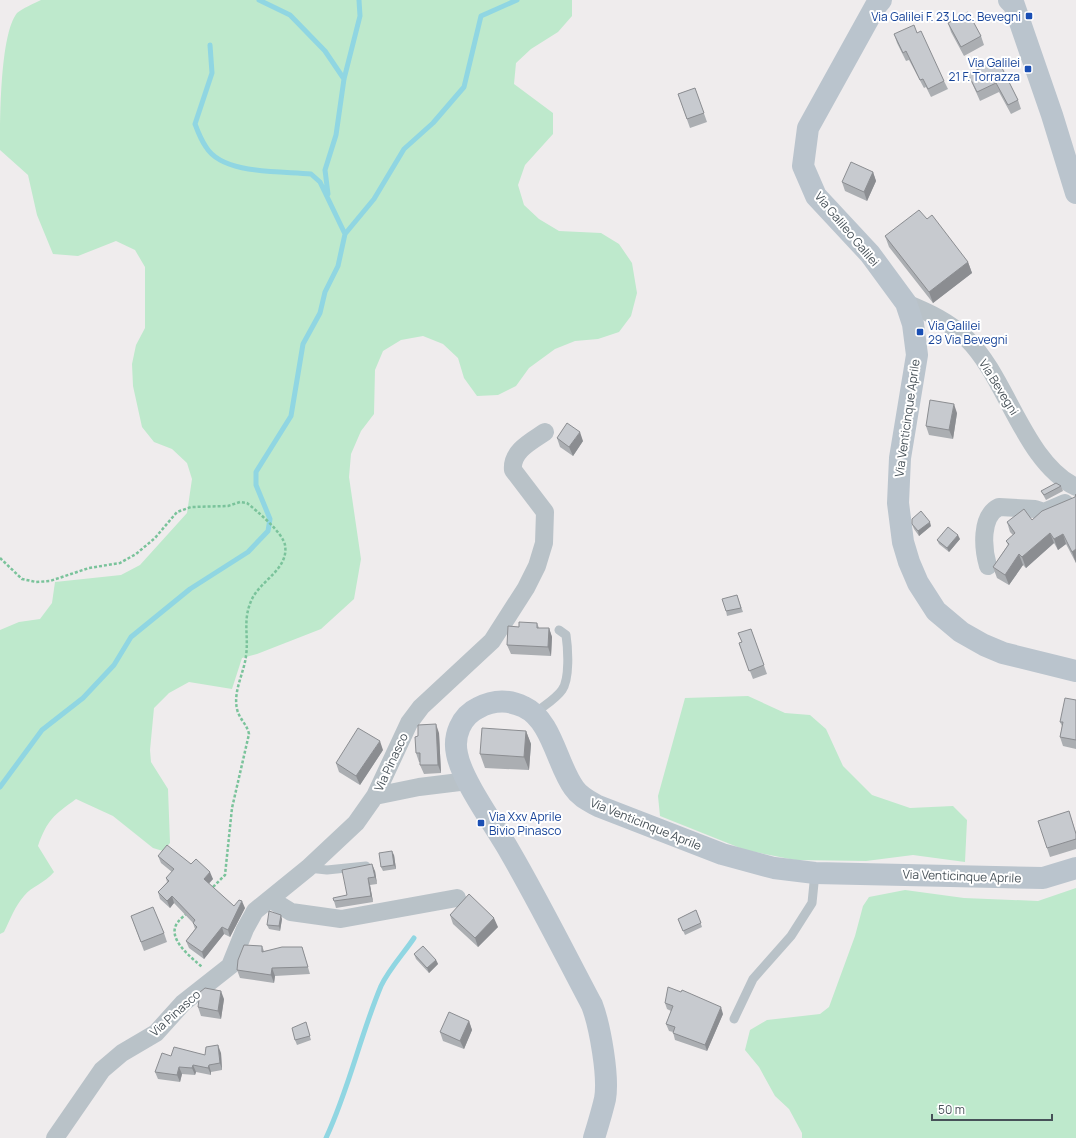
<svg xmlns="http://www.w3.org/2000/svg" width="1076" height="1138" font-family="Manrope,sans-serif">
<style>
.green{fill:#bee9cc}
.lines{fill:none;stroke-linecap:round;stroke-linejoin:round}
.stream{stroke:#90d6e2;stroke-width:5}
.path{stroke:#7ac39b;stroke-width:2.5;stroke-dasharray:3 2;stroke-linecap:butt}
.lane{stroke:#b9c2c8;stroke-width:9}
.street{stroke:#b9c2c8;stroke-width:18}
.secondary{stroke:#bac4cd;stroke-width:22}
.wall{fill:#abaeb2}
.shaded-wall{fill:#8b8d91}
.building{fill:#c7cacf;stroke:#8b8d91}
.transit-dot{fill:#1a4fb4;stroke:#fff;stroke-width:1.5}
.labels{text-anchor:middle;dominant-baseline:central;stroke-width:4;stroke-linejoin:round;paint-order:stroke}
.transit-label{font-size:12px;fill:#164399;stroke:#fff;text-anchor:end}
.street-label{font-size:12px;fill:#475158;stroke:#fff}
</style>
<rect width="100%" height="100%" fill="#efeced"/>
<path class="green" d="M41 0H572V16L558 32 531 49 516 63 514 84 553 113V134L525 165 518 185 524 205 539 219 559 231 601 233 619 244 632 263 637 293 631 316 619 332 598 339 575 341 555 349 529 368 516 386 498 395 477 396 464 378 458 358 443 344 423 336 401 340 383 351 375 370 374 414 361 431 351 454 349 477 361 559 354 599 321 629 257 654 242 658 232 689 189 682 169 693 154 708 150 750 151 762 168 789 170 843 163 851 153 848 113 816 76 799C54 815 47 820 38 846L54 872C45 883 32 886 24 896 15 906 10 920 4 932L0 934V630L19 622 40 619 52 603 55 582 121 575 140 565 187 513 192 479 187 463 172 449 154 442 142 427 133 386 132 364 136 345 145 328V267L135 250 116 241 78 256 53 254 37 215 28 175 0 150C0 119 0 34 17 13 23 8 33 4 41 0Z
M748 696 785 713 810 715 826 729 843 766 872 795 910 808 953 806 967 820 965 862 913 855 866 861 795 860 745 850 660 816 658 796 685 698Z
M1076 888V1138H802V1133L789 1109 775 1096 759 1067 745 1050 750 1030 767 1020 820 1014 829 1007 855 936 863 906 869 897 905 890 964 898 1038 901Z"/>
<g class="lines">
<path class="stream" d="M259 0 290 15 325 51 344 79
M210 45 212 73 195 124C198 132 201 140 206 147 223 175 281 171 311 174L320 182 345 234
M328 194 325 170 336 135 344 79 360 16 359 0
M0 787 42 730 83 698 114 665 131 637 190 589 248 552 268 531 270 519 256 485V472L291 416 303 344 320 313 325 292 338 266 345 234 374 199 404 149 433 123 464 87 481 16 517 0
M326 1138C349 1089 360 1036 381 986 389 969 404 953 414 938"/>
<path class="path" d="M0 558 22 579 36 582 50 581 89 568 120 563 136 554 155 538 177 512 191 507 228 506 240 502 247 503C257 511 283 533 285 545 289 569 261 580 252 599 242 620 249 635 246 656 244 673 233 691 237 709 239 719 247 724 249 734L232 808 225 875 212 888
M187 913C184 916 180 919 178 922 165 938 192 958 202 967"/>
<path class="lane" d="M534 714C542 707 556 699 562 690 570 679 568 648 566 635L559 630
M308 868 327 870 366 866
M734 1019 753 979 791 936 812 903 815 873"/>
<path class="street" d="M906 303C928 312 950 322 967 339 1007 378 1024 462 1076 487
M988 566C983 549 980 516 999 507L1035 509 1044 512 1065 503
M375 796 419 787 468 781
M270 899 291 912 341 919 457 898
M55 1138 102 1070 122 1053 156 1033 183 1003 230 966 245 929 255 911 308 868 356 823 375 796 409 723 421 707 492 641 526 588 537 566 544 543 545 512 513 470C511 451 532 441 545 432"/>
<path class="secondary" d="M881 0 875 7 808 128 803 166 816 196 870 254 906 303 913 324 917 355 900 458 898 503 903 542 909 562 918 583 936 611 961 632 984 645 1003 653 1076 671
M1009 0 1014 5 1052 115 1076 193
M594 1138C598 1125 602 1112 605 1099 609 1077 600 1026 592 1005 565 954 539 902 510 852 496 827 462 781 457 754 453 736 461 716 478 708 493 700 508 699 524 707 552 720 557 765 574 788 580 797 589 801 598 806L722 854 774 868 815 873 1043 878 1076 868"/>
</g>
<path class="wall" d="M948 23 981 36 984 45 964 56 951 32Z
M917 33 944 81 948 89 931 97 926 87 924 88 909 60 906 61 897 43 894 34Z
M998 60 1018 100 1021 109 1011 114 999 92 980 101 968 74Z
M695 88 707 122 690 128 678 94Z
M873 172 876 181 867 201 845 191 842 182Z
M927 219 968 262 972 273 933 303 889 247 885 236Z
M957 413 953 439 929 435 926 426Z
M557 438 583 441 573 456 560 447Z
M1061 486 1063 491 1046 500 1041 491Z
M1076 494V563L1066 544 1058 550 1054 543 1026 568 1023 565 1009 585 997 578 993 567 1008 545 1006 541 1013 535 1010 532 1007 522 1032 520 1075 497Z
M912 524 931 526 919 536 914 529Z
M960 539 949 552 939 544 937 540Z
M737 595 743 612 727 616 726 611Z
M537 623 539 628H549L552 637 551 656 511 654 507 645 519 627Z
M751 629 767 674 753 679 739 643 742 642Z
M1076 700V749L1063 746 1060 737 1062 726 1060 722Z
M526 731 531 744 529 770 485 768 480 754Z
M439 733 441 773 424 774 420 765V762H419L416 753Z
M383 750 360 785 339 772 336 763Z
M1069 811 1076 833V849L1050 857 1047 848Z
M394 855 396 869 383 871 381 867Z
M158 856 191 864 213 879 209 884 234 906 245 908 230 937 224 934 204 959 189 948 186 941 195 929 193 923 174 903 170 908 160 899 158 892 167 882 166 878 172 872 161 863Z
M375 871 377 884 370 885 373 902 336 908 334 901 347 895Z
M696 910 702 927 685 935 678 919Z
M450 915 498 927 478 947 453 924Z
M131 916 164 933 167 942 144 951Z
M282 919 280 931 269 929 267 925Z
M262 946 264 951 302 947 310 974 275 976 274 983 240 978 237 970Z
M414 954 436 960 438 964 429 973 416 959Z
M224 999 221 1019 201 1016 198 1007Z
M665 1003 723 1014 707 1051 675 1040 673 1032 669 1031 666 1024 671 1011 667 1009Z
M469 1021 472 1030 464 1049 443 1041 440 1032Z
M307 1027 311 1040 297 1045 295 1040Z
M221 1053 222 1070 211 1072V1075L196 1072 195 1075 182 1074 180 1082 158 1079 155 1072 171 1056 205 1055Z"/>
<path class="shaded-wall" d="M873 172 876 181 867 201 864 192Z
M968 262 972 273 933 303 929 292Z
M954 404 957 413 953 439 949 430Z
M580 432 583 441 573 456 569 447Z
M930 522 931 526 919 536 918 531Z
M1050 533 1054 543 1026 568 1022 557Z
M1063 534 1066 544 1058 550 1054 539Z
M958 535 960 539 949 552 947 548Z
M1076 549V563L1072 552Z
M1019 554 1023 565 1009 585 1005 575Z
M549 628 552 637 551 656 548 647Z
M436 724 439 733 441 773 438 765Z
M526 731 531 744 529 770 524 757Z
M380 741 383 750 360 785 356 776Z
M392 851 394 855 396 869 394 865Z
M372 864 375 871 377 884 375 877Z
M210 872 213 879 206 886 204 879Z
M368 878 370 885 373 902 371 896Z
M172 896 174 903 170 908 167 901Z
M242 901 245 908 230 937 228 930Z
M281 915 282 919 280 931 279 926Z
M494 918 498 927 478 947 475 938Z
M222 927 224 934 204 959 202 952Z
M436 960 438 964 429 973 427 968Z
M272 968 275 976 274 983 271 975Z
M221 991 224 999 221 1019 218 1011Z
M721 1007 723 1014 707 1051 705 1045Z
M469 1021 472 1030 464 1049 460 1041Z
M218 1045 221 1053 222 1070 220 1063Z
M193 1065 196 1072 195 1075 192 1068Z
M209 1065 211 1072V1075L208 1068Z
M179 1067 182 1074 180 1082 177 1075Z"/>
<path class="building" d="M968 12 981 36 961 47 948 23Z
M914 25 917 33 921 31 944 81 928 89 923 79 920 80 906 51 903 53 894 34Z
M998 60 1018 100 1008 105 996 83 977 92 968 74Z
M695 88 704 113 687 119 678 94Z
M851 162 873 172 864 192 842 182Z
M919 210 927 219 932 215 968 262 929 292 885 236Z
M930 400 954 404 949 430 926 426Z
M567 423 580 432 569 447 557 438Z
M1056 483 1061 486 1044 495 1041 491Z
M1076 494V549L1072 552 1063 534 1054 539 1050 533 1022 557 1019 554 1005 575 993 567 1009 544 1006 541 1015 533 1007 522 1024 509 1032 520 1042 511 1075 497Z
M921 511 930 522 918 531 912 524V519Z
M948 527 958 535 947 548 937 540Z
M737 595 741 608 726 611 722 599Z
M519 622 537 623V628H549L548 647 507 645 508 626 519 627Z
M751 629 764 665 749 671 739 643 742 642 738 633Z
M1065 698 1076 700V740L1060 737 1063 722H1060Z
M436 724 438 765H420V753H416L415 737 418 736V725Z
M358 728 380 741 356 776 336 763Z
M482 728 526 731 524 757 480 754Z
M1069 811 1076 834V839L1047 848 1038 821Z
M167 845 191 864 196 859 210 872 204 879 234 906 239 900 242 901 228 930 222 927 202 952 186 941 197 927 193 923 195 920 172 896 167 901 158 892 169 881 166 878 174 869 158 856Z
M392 851 394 865 381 867 379 853Z
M372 864 375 877 368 878 371 896 334 901 333 898 347 895 342 870Z
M469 894 494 918 475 938 450 915Z
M153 907 164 933 141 942 131 916Z
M696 910 701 923 683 931 678 919Z
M269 911 281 915 279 926 267 925Z
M244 945 262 946V952L282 947H302L308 967 272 968 271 975 237 970 238 960Z
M423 946 436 960 427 968 414 954Z
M668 987 681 992 682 990 721 1007 705 1045 673 1033 675 1027 666 1024 673 1006 665 1003Z
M205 988 221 991 218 1011 198 1007 200 992Z
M449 1012 469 1021 460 1041 440 1032Z
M306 1022 310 1036 295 1040 292 1028Z
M218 1045 220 1063 209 1065 208 1068 193 1065 192 1068 179 1067 177 1075 155 1072 162 1053 171 1056 174 1047 205 1055 206 1047Z"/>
<g class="transit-dot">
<rect x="1025" y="12" width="8" height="8" rx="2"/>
<rect x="1024" y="65" width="8" height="8" rx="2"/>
<rect x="916" y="328" width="8" height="8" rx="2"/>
<rect x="477" y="819" width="8" height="8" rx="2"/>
</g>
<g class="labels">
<g class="transit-label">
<text x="1021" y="16">Via Galilei F. 23 Loc. Bevegni</text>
<text x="1020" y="62">Via Galilei<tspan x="1020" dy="14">21 F. Torrazza</tspan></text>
<text x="928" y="325" text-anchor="start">Via Galilei<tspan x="928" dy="14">29 Via Bevegni</tspan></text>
<text x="489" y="816" text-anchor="start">Via Xxv Aprile<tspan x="489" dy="14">Bivio Pinasco</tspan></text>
</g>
<g class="street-label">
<text transform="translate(847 229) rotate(50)">Via Galileo Galilei</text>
<text transform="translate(999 387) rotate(58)">Via Bevegni</text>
<text transform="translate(907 418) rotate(-82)">Via Venticinque Aprile</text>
<text transform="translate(391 762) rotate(-65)">Via Pinasco</text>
<text transform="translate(646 824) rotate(22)">Via Venticinque Aprile</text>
<text transform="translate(962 876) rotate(2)">Via Venticinque Aprile</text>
<text transform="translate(175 1013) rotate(-42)">Via Pinasco</text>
</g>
</g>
<path d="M932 1114v6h120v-6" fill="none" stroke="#475158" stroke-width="2"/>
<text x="938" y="1114" font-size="12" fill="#475158" stroke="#ffffff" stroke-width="3" paint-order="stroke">50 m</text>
</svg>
